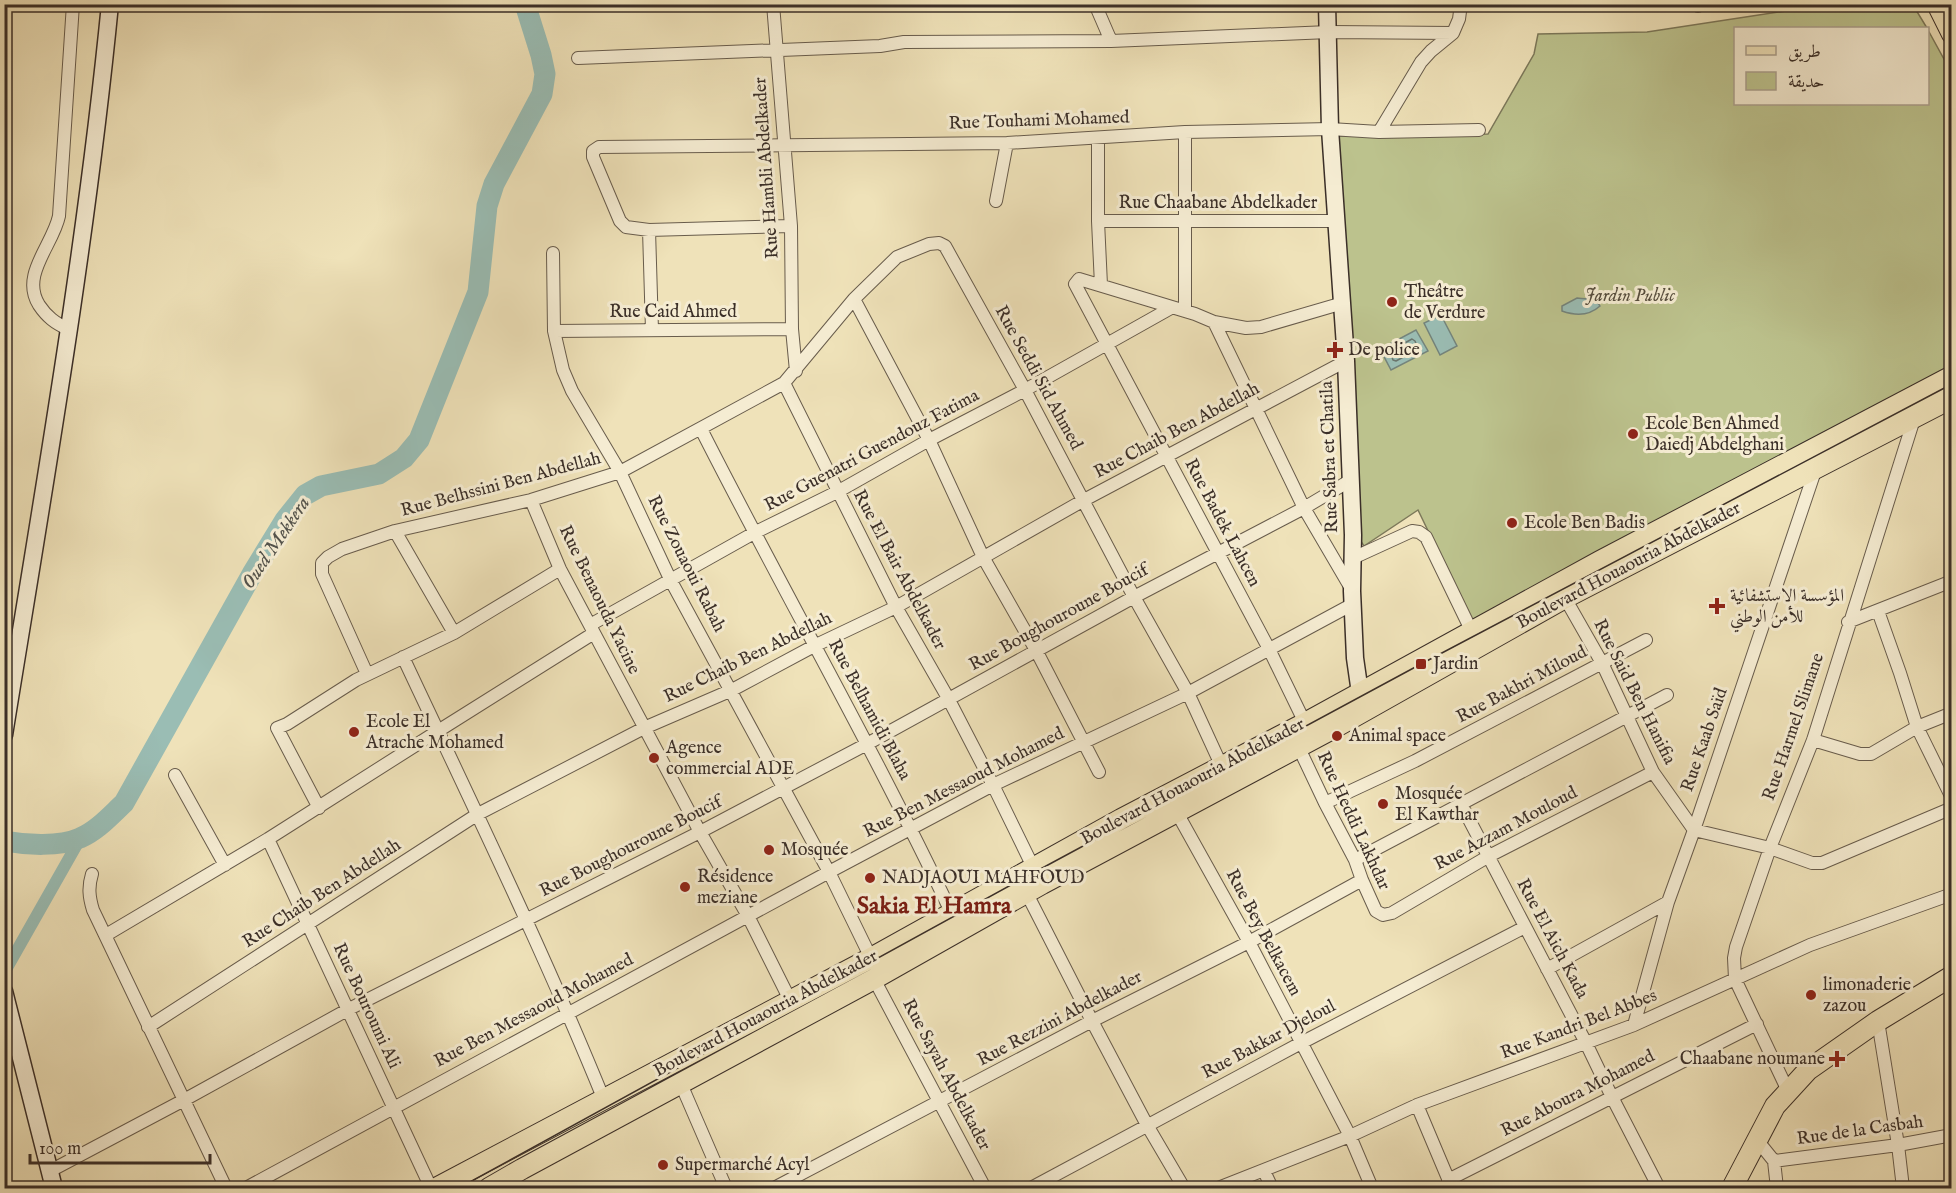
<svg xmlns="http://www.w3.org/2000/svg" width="1956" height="1193" font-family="'IM FELL English',Amiri,serif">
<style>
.green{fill:#bcc28d;stroke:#7c785a;stroke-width:1.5}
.water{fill:#9abdb4;stroke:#74847c;stroke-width:1.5}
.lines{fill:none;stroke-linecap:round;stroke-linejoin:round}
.shore{stroke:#6a766e;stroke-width:1.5}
.canal{stroke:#9abdb4;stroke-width:12}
.river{stroke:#9abdb4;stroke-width:21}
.street-casing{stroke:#685c4c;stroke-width:14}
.secondary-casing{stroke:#3b2f28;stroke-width:19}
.primary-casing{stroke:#3b2f28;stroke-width:22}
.street{stroke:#f5ecd2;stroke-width:12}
.secondary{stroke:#f5ecd2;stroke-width:16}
.primary{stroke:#efe2b9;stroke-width:20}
.tram{stroke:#3b2f28;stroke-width:1.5}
.rail{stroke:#3b2f28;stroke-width:4;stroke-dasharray:10 10;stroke-linecap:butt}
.poi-dot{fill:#8f2418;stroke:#f5ecd2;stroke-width:2}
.labels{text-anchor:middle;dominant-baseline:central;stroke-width:6;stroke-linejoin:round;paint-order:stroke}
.street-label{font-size:18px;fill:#3b2f28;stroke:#f5ecd2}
.poi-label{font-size:18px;fill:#3b2f28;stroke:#f5ecd2;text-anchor:start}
.park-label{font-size:18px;font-style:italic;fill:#554c3c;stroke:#f5ecd2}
.water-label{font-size:20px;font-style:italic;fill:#53524b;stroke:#f5ecd2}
.district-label{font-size:24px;font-weight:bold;fill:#7a1f14;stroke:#f5ecd2}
</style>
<rect width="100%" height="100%" fill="#efe2b9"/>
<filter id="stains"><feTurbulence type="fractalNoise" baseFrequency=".00333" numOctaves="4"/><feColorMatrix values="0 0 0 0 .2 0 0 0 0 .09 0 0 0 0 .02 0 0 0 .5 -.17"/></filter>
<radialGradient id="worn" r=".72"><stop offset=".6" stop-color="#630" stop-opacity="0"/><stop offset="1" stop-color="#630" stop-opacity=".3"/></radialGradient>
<path class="green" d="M1825 5H1913L1927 28H1736V104H1928V30L1951 72V365L1945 371 1473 624 1418 510 1364 546 1352 528 1334 140 1339 136 1488 134 1534 54 1538 34 1647 32Z"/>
<path class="water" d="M1577 298C1585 299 1596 298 1600 306 1589 316 1576 316 1562 311V306Z
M1441 315 1457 346 1440 355 1424 323Z
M1416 330 1428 351 1391 370 1380 349Z"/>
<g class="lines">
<path class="shore" d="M1412 339 1415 341 1418 349 1396 361 1393 360 1390 351Z"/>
<path class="canal" d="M4 973 80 839"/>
<path class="river" d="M4 841C26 845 60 847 80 838 97 831 111 815 124 803L252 574 285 520 305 495 321 486 379 474 404 458 419 440 478 292 487 206 494 184 542 94 545 74 541 55 525 4"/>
<defs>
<path id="street" d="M773 4 791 226 792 329 796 371
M1095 4 1111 41
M1698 4V6
M578 58 880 46 904 42 1111 41 1329 32 1453 33 1459 19 1461 4
M1379 132 1421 62 1431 51 1453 33
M1098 138V221L1101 285
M996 201 1007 143
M1098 221H1338
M791 226 649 230 626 227 620 221 593 157V151L599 147 1007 143 1185 132 1330 129 1379 132 1479 130
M649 230 652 330
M553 253 554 331 563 370 572 391 620 472 671 581 829 872 871 958
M854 299 929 440 983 557 1037 652 1099 772
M1185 311V132
M1214 322 1304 508 1352 590
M68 329C55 323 47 317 39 305 20 275 53 245 59 216L73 4
M554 331 792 329
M784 383 896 607 948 698 993 785 1036 873
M701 429C783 591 874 749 952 914
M531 500 560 569 700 832 748 916 790 1000
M395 531 454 633
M1353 558 1412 531 1419 532 1426 537 1472 632
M1565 598 1602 663 1653 772 1694 830 1770 848 1812 863H1822L1952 808
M1878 611 1900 673 1917 727 1952 798
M1848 622 1952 581
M590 625 754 533 837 492 929 440 1025 390 1171 308
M403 657C472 804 543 950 604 1100
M367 674 322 574V563L328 557 342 549 395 531 531 500 620 472 784 383 854 299 897 257 929 244 939 243 945 246 1025 390 1134 597 1188 693 1222 767
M1305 723 1269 649 1075 284 1079 279 1195 314 1214 322 1246 328 1261 327 1343 303
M1813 740 1860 754H1871L1917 727 1952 713
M1298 746 1325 803 1355 860 1362 880 1376 911 1383 915 1392 913 1489 856 1653 772
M175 775 225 865
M1325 803 1415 761 1646 640
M1461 804 1586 1043 1612 1097 1659 1188
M319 808 277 728 287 724 356 680 454 633 560 569
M1176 811 1249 942 1350 1136 1372 1188
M268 839 431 1188
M1355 860 1667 695
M92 874C88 887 89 897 93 910L226 1188
M1024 888 1092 1021 1147 1125 1184 1188
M106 935 268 839 438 731 594 633
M1547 969 1668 902
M874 979 985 1188
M1878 1021 1898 1145 1903 1188
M1634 1025 1668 902 1694 830 1816 468
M148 1027 478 814 644 728 732 690 814 646 896 607 1084 500 1346 361
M681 1084 726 1188
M1788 1091 1735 979 1734 958 1736 947 1770 848 1813 740 1914 419
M1417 1105 1452 1188
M1757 1140 1774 1161 1777 1188
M1774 1161 1898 1145 1952 1135
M50 1171 184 1100 349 1009 700 832 867 744 1134 597 1304 508 1351 480
M1264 1171 1272 1188
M1448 1180 1757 1024
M246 1188 829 872 993 785 1188 693 1353 604
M774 1188 1092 1021 1249 942 1362 880
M1031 1188 1301 1043 1525 927
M1218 1188 1350 1136 1417 1105 1634 1025 1810 945 1952 894"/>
<path id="secondary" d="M1327 4 1330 129 1346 361 1353 535 1352 591 1355 658 1360 693 1365 703
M4 735C43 493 86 249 110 4
M4 991 54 1188"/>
<path id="primary" d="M1937 4 1952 34
M436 1188 871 958 1121 819 1305 723 1600 561 1952 376
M489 1188 522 1169 874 979 1042 884 1336 727 1565 598 1952 398
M1732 1188 1775 1106 1808 1070 1878 1021 1952 976"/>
</defs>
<use href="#street" class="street-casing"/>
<use href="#secondary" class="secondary-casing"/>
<use href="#primary" class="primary-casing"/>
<use href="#street" class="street"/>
<use href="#secondary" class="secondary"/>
<use href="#primary" class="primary"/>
<path class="tram" d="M459 1188 1020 880 1421 664 1952 384"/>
<path class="rail" d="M4 10 11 4"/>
</g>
<g class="poi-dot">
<circle cx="1392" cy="302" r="6"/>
<path d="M1332 341h6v6h6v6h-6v6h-6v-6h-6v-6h6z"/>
<circle cx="1633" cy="434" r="6"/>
<circle cx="1512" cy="523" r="6"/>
<path d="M1714 597h6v6h6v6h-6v6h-6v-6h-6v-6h6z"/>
<rect x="1415" y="658" width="12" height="12" rx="3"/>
<circle cx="354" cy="732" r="6"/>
<circle cx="1337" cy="736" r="6"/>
<circle cx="654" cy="758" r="6"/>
<circle cx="1383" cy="804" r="6"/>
<circle cx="769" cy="850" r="6"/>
<circle cx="870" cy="878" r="6"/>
<circle cx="685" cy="887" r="6"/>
<circle cx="1811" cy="995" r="6"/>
<path d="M1834 1050h6v6h6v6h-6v6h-6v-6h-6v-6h6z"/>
<circle cx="663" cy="1165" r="6"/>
</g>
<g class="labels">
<g class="street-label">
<text transform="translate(1039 121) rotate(-2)">Rue Touhami Mohamed</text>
<text transform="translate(767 168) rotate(-94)">Rue Hambli Abdelkader</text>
<text x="1218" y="203">Rue Chaabane Abdelkader</text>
<text x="673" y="312">Rue Caid Ahmed</text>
<text transform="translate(1038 378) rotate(61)">Rue Seddi Sid Ahmed</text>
<text transform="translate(1177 431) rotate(-28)">Rue Chaib Ben Abdellah</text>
<text transform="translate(872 451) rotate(-28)">Rue Guenatri Guendouz Fatima</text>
<text transform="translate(1330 457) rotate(-92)">Rue Sabra et Chatila</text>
<text transform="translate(501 485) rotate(-15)">Rue Belhssini Ben Abdellah</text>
<text transform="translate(1222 523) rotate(62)">Rue Badek Lahcen</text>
<text transform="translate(686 564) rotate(63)">Rue Zouaoui Rabah</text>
<text transform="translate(1629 566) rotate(-28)">Boulevard Houaouria Abdelkader</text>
<text transform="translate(899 570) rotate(62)">Rue El Bair Abdelkader</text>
<text transform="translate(599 600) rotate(64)">Rue Benaouda Yacine</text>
<text transform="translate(1059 618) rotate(-29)">Rue Boughouroune Boucif</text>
<text transform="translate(748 658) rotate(-26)">Rue Chaib Ben Abdellah</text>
<text transform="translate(1522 685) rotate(-28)">Rue Bakhri Miloud</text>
<text transform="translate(1634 692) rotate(63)">Rue Said Ben Hanifia</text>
<text transform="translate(869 710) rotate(62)">Rue Belhamidi Blaha</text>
<text transform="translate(1794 727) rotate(-71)">Rue Harmel Slimane</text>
<text transform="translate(1705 740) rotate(-71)">Rue Kaab Saïd</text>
<text transform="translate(1193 782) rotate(-28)">Boulevard Houaouria Abdelkader</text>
<text transform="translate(964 783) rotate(-27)">Rue Ben Messaoud Mohamed</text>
<text transform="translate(1353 821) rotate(65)">Rue Heddi Lakhdar</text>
<text transform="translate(1506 829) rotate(-28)">Rue Azzam Mouloud</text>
<text transform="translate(631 847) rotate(-27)">Rue Boughouroune Boucif</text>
<text transform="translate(322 894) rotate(-33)">Rue Chaib Ben Abdellah</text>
<text transform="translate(1263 933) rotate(62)">Rue Bey Belkacem</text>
<text transform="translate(1552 939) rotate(62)">Rue El Aich Kada</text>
<text transform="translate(366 1006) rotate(65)">Rue Bouroumi Ali</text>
<text transform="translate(534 1011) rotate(-28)">Rue Ben Messaoud Mohamed</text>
<text transform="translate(766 1014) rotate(-28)">Boulevard Houaouria Abdelkader</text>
<text transform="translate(1060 1019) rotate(-28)">Rue Rezzini Abdelkader</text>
<text transform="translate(1579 1025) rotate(-21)">Rue Kandri Bel Abbes</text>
<text transform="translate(1269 1040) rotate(-28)">Rue Bakkar Djeloul</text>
<text transform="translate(946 1075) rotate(62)">Rue Sayah Abdelkader</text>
<text transform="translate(1578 1094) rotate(-27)">Rue Aboura Mohamed</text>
<text transform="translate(1860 1131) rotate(-8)">Rue de la Casbah</text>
</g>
<g class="poi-label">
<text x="1404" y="292">Theâtre<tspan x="1404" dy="21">de Verdure</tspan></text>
<text x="1348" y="350">De police</text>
<text x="1645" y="424">Ecole Ben Ahmed<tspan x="1645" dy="21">Daiedj Abdelghani</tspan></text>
<text x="1524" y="523">Ecole Ben Badis</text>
<text x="1730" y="596">المؤسسة الاستشفائية<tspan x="1730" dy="21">للأمن الوطني</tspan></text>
<text x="1433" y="664">Jardin</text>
<text x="366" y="722">Ecole El<tspan x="366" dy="21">Atrache Mohamed</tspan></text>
<text x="1349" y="736">Animal space</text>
<text x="666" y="748">Agence<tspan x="666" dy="21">commercial ADE</tspan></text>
<text x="1395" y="794">Mosquée<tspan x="1395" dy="21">El Kawthar</tspan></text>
<text x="781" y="850">Mosquée</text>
<text x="697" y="877">Résidence<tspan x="697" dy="21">meziane</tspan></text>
<text x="882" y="878">NADJAOUI MAHFOUD</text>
<text x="1823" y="985">limonaderie<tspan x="1823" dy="21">zazou</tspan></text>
<text x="1825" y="1059" text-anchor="end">Chaabane noumane</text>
<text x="675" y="1165">Supermarché Acyl</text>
</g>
<g class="park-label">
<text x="1630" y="296">Jardin Public</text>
</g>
<g class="water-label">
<text transform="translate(276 543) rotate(-56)">Oued Mekkera</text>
</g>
<g class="district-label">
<text x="934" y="906">Sakia El Hamra</text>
</g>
</g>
<rect width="1956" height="1193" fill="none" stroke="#efe2b9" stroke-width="24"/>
<rect x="6" y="6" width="1944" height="1181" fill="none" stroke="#3b2f28" stroke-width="3"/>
<rect x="12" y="12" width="1932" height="1169" fill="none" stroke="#3b2f28" stroke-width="1.5"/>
<rect x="1734" y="27" width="195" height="78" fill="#f5ecd2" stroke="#aba08e" stroke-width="1.5"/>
<rect x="1746" y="46" width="30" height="9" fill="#efe2b9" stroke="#aba08e" stroke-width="1.5"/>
<text x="1788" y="57" font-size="18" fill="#3b2f28">طريق</text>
<rect x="1746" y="72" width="30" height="18" fill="#bcc28d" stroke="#aba08e" stroke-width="1.5"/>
<text x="1788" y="87" font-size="18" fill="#3b2f28">حديقة</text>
<path d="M30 1154v9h180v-9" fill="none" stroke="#3b2f28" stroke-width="3"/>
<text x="39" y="1154" font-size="18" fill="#3b2f28" stroke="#f5ecd2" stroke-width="4.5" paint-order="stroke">100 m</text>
<rect width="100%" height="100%" filter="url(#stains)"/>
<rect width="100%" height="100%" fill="url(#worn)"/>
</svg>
